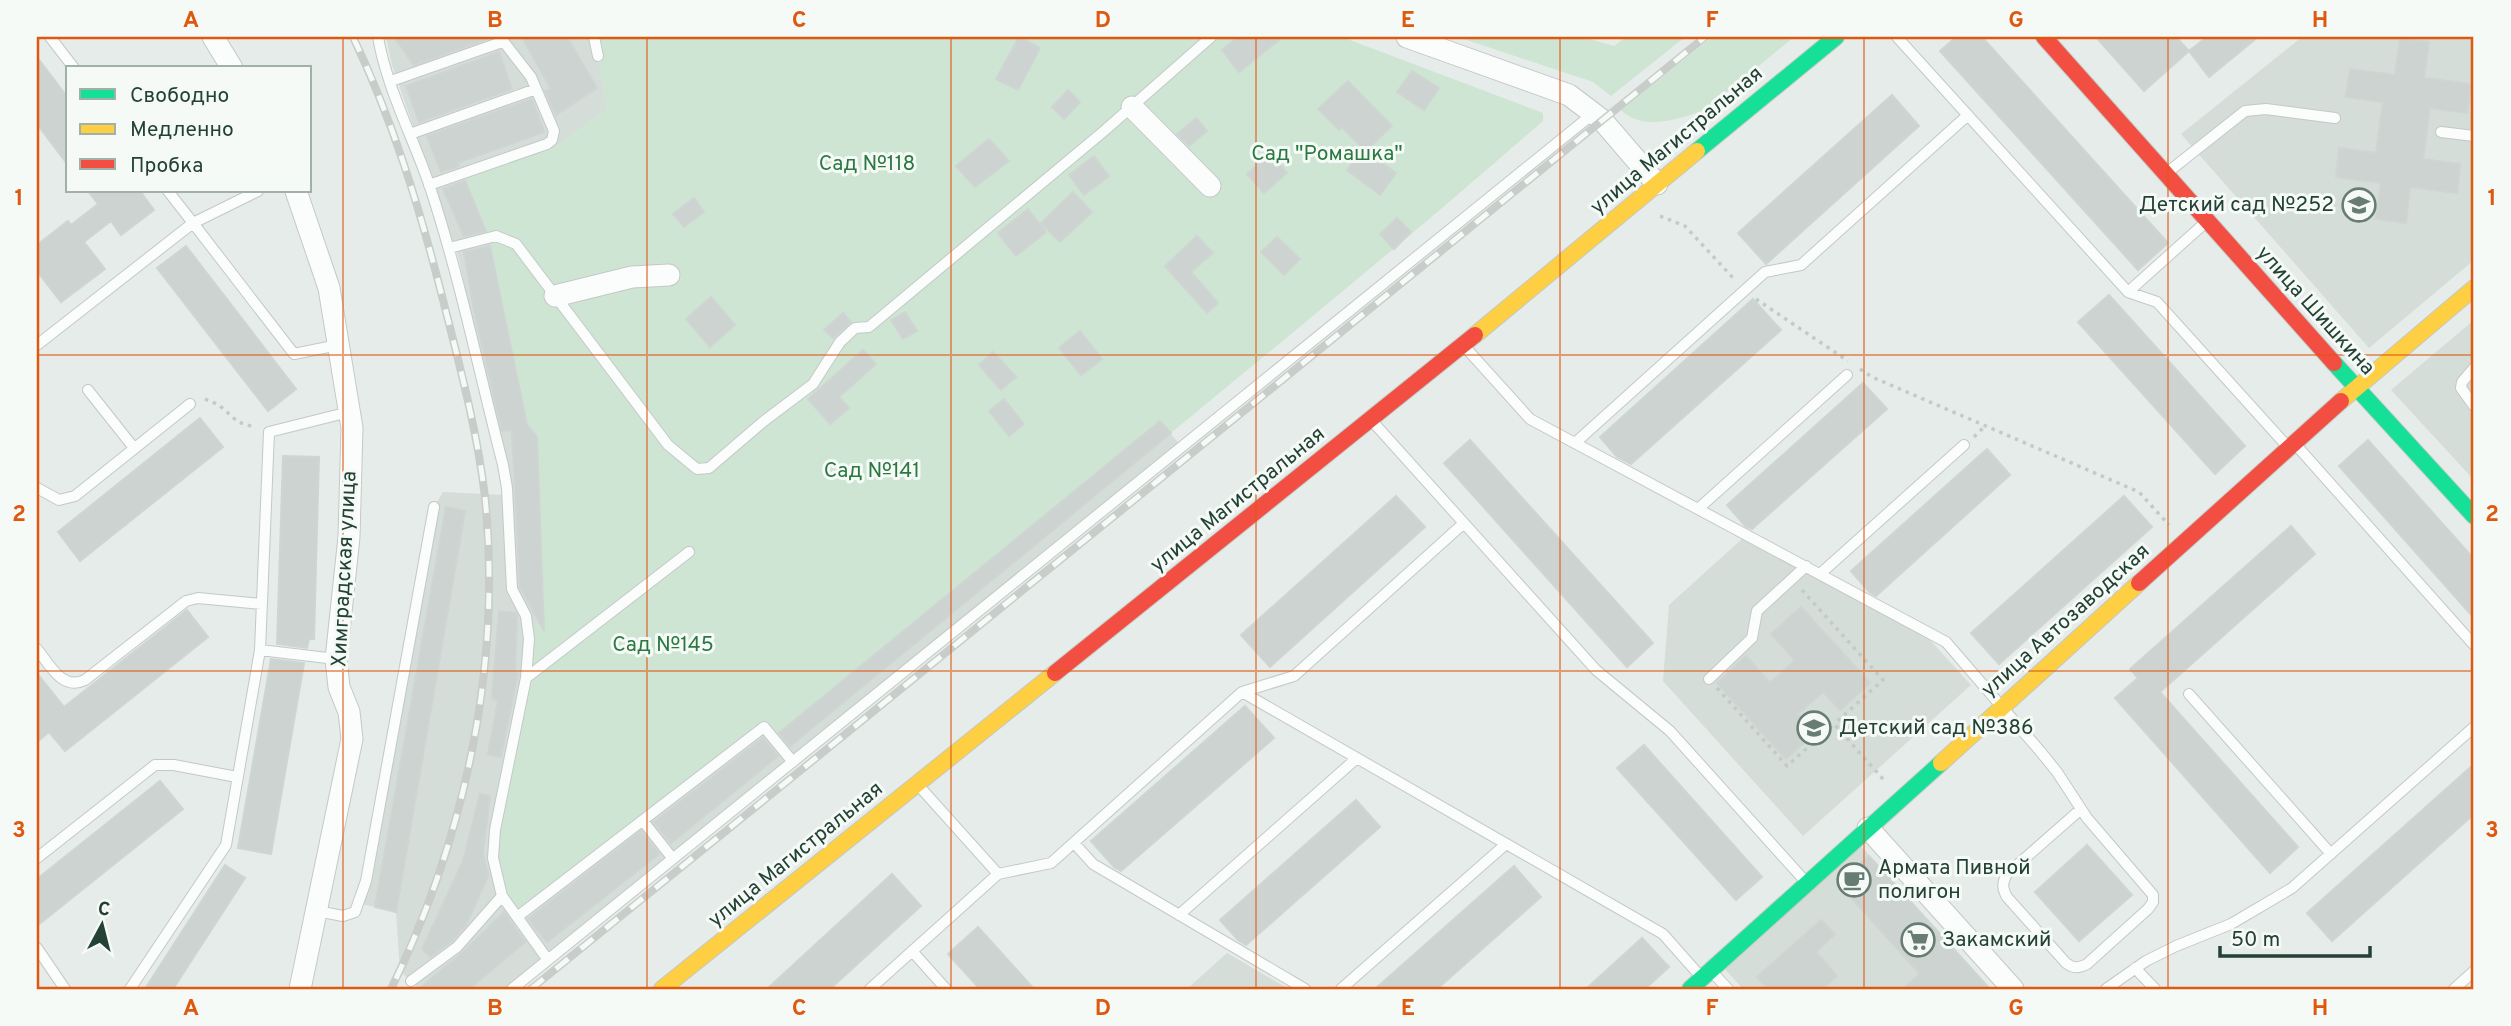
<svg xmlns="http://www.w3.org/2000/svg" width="2511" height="1026" font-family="Overpass,sans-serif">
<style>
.built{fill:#d4ddd8}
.green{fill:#cfe5d4}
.building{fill:#cdd3d0;stroke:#cfd5d2;stroke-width:2}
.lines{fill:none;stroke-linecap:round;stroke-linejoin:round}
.lane-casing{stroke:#c3c9c6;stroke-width:12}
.street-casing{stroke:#c3c9c6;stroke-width:23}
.fast-casing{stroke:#c2c9c6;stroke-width:18}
.slow-casing{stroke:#c2c9c6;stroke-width:18}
.jam-casing{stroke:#c2c9c6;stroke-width:18}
.path{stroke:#c2ccc7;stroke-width:3.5;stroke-dasharray:3.5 5;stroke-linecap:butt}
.lane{stroke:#fbfcfc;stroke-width:10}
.street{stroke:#fbfcfc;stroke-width:21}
.fast{stroke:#16e098;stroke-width:16}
.slow{stroke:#ffcf43;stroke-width:16}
.jam{stroke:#f24e42;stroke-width:16}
.rail-casing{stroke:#c8cdca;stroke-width:8}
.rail{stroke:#f5faf7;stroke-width:5;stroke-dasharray:16;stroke-linecap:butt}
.grid{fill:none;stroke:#de580e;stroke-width:2;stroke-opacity:0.55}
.labels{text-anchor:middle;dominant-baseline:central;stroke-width:6;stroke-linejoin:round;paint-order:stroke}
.street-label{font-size:21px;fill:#234135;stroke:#f5faf7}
.park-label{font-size:21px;fill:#2b7940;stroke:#f5faf7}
.poi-label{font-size:21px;fill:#234135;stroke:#f5faf7;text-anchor:start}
.neatline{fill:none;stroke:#de580e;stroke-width:2.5}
.grid-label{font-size:23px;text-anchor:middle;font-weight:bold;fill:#de580e}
</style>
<rect width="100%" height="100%" fill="#e6ece9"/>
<path class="built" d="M386 37 595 38 607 110 554 148 464 179 485 226 494 258 527 425 537 437 543 608 764 727 773 738 1160 421 1182 447 512 989H419L400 971 396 912 358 903 434 507 443 492 504 495 494 415 458 256 392 65Z
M2302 37H2474V260L2369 348 2181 134Z
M2474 320V480L2391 390Z
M1743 538 1928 638 1971 685 1803 836 1663 681 1669 605Z
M1860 845 1991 989H1743L1723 967Z
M1227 953 1289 989H1187Z"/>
<path class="green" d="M594 37H1342L1543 113V121C1421 228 1296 330 1171 433L1160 421 773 738 764 727 517 917 502 896 493 858 529 639 543 608 537 437 527 425 494 258 485 226 464 179 554 148 607 110Z
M1458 37H1583L1614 46 1626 37H1685L1611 96 1593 82Z
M1712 37H1794L1706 109C1682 119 1642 132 1621 110Z"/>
<path class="building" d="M394 37H492L414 65Z
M522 37H567L597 88 556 115 545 91 551 89Z
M1019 37 1040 48 1018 90 996 79Z
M1238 37H1283L1239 72 1222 50Z
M1956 37H1982L2168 243 2138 270 1940 51Z
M2096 37H2176L2189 51 2144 91Z
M2207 37H2258L2209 77 2189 51Z
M2400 39 2429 42 2424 78 2471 84 2467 113 2430 108 2423 159 2460 164 2457 193 2410 187 2406 223 2376 219 2381 183 2336 177 2339 148 2376 153 2383 102 2346 97 2350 69 2395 75Z
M499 52 512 89 419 122 406 86Z
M37 57 68 98V165L37 124Z
M1412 71 1439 88 1424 110 1397 92Z
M1348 81 1392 126 1366 151 1396 173 1380 195 1347 170 1363 149 1342 127 1339 130 1318 109Z
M1068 90 1080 102 1064 119 1052 107Z
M1892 95 1919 126 1766 264 1738 233Z
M532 99 544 132 457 163 459 166 441 172 427 136Z
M1196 118 1207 131 1189 146 1177 134Z
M989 139 1009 161 975 187 956 166Z
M1271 154 1287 173 1264 193 1247 174Z
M1094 156 1109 176 1084 195 1069 175Z
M465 181 486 231 464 236 443 189Z
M88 191H140L154 210 121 235 111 221 84 242 105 269 61 302 37 271V245L68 221 71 225 98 204Z
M1073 192 1092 212 1060 242 1041 223Z
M694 198 704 212 684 227 673 214Z
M1028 209 1046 232 1016 256 998 233Z
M1397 218 1411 232 1394 249 1380 234Z
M1197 236 1213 253 1191 272 1218 303 1207 313 1165 266Z
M1277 237 1300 259 1284 275 1261 252Z
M186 246 296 389 268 411 157 268Z
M490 246 527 425 537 437 544 631 520 587 512 430 502 431 474 310 464 252Z
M2109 295 2245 446 2215 474 2078 322Z
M711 297 735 325 710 347 686 319Z
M1753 299 1781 330 1631 464 1617 457 1600 437Z
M905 312 917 331 903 339 891 320Z
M843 313 851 322 833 338 824 330Z
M1080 331 1102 359 1081 375 1059 348Z
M863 350 876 364 839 397 849 408 830 424 808 399Z
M993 352 1016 377 1001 390 979 365Z
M1863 383 1887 409 1752 529 1745 526 1727 505Z
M1004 399 1024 424 1009 436 989 411Z
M200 418 223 447 80 561 58 532Z
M1160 421 1171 433 790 746 779 733Z
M1470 440 1653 643 1627 667 1444 463Z
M2368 440 2474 559V618L2339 466Z
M1987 449 2010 475 1876 596 1869 592 1851 571Z
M283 456 319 457 314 639H309L307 648 277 644Z
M1396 496 1425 527 1270 667 1241 635Z
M2124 496 2152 527 1999 664 1971 633Z
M446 507 465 511 396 912 375 907Z
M2291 526 2315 554 2160 692 2298 847 2270 873 2115 698 2138 678 2130 669Z
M1801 607 1870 683 1840 710 1823 692 1798 714 1815 733 1786 759 1717 683 1746 656 1770 683 1795 660 1771 634Z
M187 610 208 637 65 751 49 732 37 742V673L64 707Z
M499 611 516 613 517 616 515 672 518 674 501 757 488 754 498 701 492 698Z
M271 659 304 663 271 854 238 848Z
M1245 706 1274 738 1121 871 1114 867 1091 841Z
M763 738 778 756 671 843 654 822Z
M1644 745 1762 877 1736 900 1617 768Z
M2474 764V814L2332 941 2307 913Z
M160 781 183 809 37 926V879Z
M480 794 490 796 483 853 488 876 466 925 452 941 430 957 422 949 463 861Z
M1356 800 1380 827 1246 945 1238 940 1220 920Z
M641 831 659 854 547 942 528 919Z
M2087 845 2132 895 2079 941 2035 892Z
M1869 856 1890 879 1990 989H1903L1920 974 1838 883Z
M225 865 245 878 173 989H145Z
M1514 866 1541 897 1437 989H1375Z
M892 874 921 906 830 989H767Z
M504 912 525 942 469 989H419L462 953Z
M1821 920 1835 934 1816 952 1837 976 1822 989H1768L1757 977Z
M978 927 1034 989H980L948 954Z
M1642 938 1669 967 1645 989H1586Z"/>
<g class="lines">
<defs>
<path id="lane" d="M50 37 74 68
M378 37C387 89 413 137 430 187 460 278 479 372 503 465L507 488 512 589 526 616 529 639 526 678 495 830 493 858 502 896 548 960
M594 37 598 56
M1897 37 2128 292 2157 302 2286 445
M391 81 502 42
M2441 132 2474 136
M410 134 536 89
M2168 172 2245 111 2266 109 2335 118
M429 185 547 144 552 140 554 131 531 77 500 37
M258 191 193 223 294 354 338 345
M449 248 496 236 516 244 668 445 697 469 709 468 764 421 813 384 840 342 855 328 869 327 1104 131 1211 37
M2128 292 2206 222
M37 345 193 223 168 191
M1465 347 1530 419 1946 642 2040 751 2057 772 2087 818 2153 895V902L2148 909 2087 964C2079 968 2074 969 2066 963L2007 897C2002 888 2002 883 2007 874L2081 809
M2474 368 2462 382 2461 388 2474 406
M88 390 134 448
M1373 422 1596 670 1670 731 1805 881
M1575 443 1765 272 1801 265 1968 115
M2296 445 2474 645
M37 488 59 500 75 496 190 404
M1698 509 1847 375
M1820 574 1964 445
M37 649C50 665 62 691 85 680L186 601 198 598 262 604
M260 650 336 659
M526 678 689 552
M1709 679 1752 638 1757 611 1806 566
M1242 692 1663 934 1701 977
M2189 694 2331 854
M919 786 998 874
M643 821 673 859
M1074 843 1093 864 1305 989
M37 858 155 765H174L237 777
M317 911 343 916 355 912 366 881 434 507
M1179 915 1357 758
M517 917 764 727 793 762
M37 948 65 989
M912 951 946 989
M2135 968 2155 989
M1713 973 1728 989
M411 981 457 947 502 896
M130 989 226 845 260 650 269 432 349 412
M512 989 1594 113
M870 989 998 874 1051 863 1242 692 1294 676 1464 523
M1341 989 1506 844
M2106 989 2146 961 2176 946 2231 924 2292 888 2474 727
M2454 989 2474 971"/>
<path id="street" d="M213 37 232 68
M1407 37 1569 95 1602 120 1657 184
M1132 107 1210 186
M296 191 329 288 352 428 349 537 336 659 339 687 349 712 352 739 300 989
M555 296 632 277 669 275
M1868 828 2013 989"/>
<path id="fast" d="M1697 151 1836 37
M2334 363 2474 516
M1690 989 1941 763"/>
<path id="slow" d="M1475 335 1697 151
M2341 401 2474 288
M1941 763 2139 583
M662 989 1055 673"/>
<path id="jam" d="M2044 37 2334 363
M2139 583 2341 401
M1055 673 1475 335"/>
</defs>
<use href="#lane" class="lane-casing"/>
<use href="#street" class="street-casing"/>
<use href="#fast" class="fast-casing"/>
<use href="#slow" class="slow-casing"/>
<use href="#jam" class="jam-casing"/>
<path class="path" d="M1660 216 1685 226 1735 280
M1756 299 1848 361
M1860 369 1872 377 2139 492 2169 525
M205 399 219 405 238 422 254 427
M1974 437 1985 426
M1802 590 1883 680 1834 724
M1717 688 1787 766 1834 724 1883 779"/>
<use href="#lane" class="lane"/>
<use href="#street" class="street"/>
<use href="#fast" class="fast"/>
<use href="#slow" class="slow"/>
<use href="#jam" class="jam"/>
<defs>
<path id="rail" d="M353 37C393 121 419 206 442 296 459 363 477 429 485 497 502 666 465 838 391 989
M531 989 1705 37"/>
</defs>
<use href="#rail" class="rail-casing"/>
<use href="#rail" class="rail"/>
</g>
<path class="grid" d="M343 37V989M647 37V989M951 37V989M1256 37V989M1560 37V989M1864 37V989M2168 37V989M37 355H2474M37 671H2474"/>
<defs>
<symbol id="school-ring" viewBox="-11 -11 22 22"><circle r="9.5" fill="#f5faf7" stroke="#677d74" stroke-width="1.5"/><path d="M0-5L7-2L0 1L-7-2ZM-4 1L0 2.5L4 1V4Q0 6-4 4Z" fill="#677d74"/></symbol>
<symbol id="cafe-ring" viewBox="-11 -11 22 22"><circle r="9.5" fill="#f5faf7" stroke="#677d74" stroke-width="1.5"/><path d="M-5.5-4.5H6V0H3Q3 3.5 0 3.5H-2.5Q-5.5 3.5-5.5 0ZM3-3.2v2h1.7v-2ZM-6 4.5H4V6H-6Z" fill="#677d74"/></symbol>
<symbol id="supermarket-ring" viewBox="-11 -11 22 22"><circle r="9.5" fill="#f5faf7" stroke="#677d74" stroke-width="1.5"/><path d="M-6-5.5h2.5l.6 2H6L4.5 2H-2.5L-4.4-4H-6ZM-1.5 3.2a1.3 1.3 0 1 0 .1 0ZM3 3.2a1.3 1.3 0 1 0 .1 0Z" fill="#677d74"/></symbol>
</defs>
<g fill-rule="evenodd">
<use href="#school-ring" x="2340" y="186" width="38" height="38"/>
<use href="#school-ring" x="1795" y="709" width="38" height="38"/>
<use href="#cafe-ring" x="1835" y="861" width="38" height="38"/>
<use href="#supermarket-ring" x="1899" y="921" width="38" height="38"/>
</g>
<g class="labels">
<g class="street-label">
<text transform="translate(1677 141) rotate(-40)">улица Магистральная</text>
<text transform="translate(2315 311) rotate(48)">улица Шишкина</text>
<text transform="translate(1238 500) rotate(-39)">улица Магистральная</text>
<text transform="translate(345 569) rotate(-87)">Химградская улица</text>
<text transform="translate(2066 621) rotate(-42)">улица Автозаводская</text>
<text transform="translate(796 855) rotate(-39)">улица Магистральная</text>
</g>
<g class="park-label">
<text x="1327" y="154">Сад "Ромашка"</text>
<text x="867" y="164">Сад №118</text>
<text x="872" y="471">Сад №141</text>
<text x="663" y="645">Сад №145</text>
</g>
<g class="poi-label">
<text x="2334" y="205" text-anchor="end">Детский сад №252</text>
<text x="1839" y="728">Детский сад №386</text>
<text x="1878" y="868">Армата Пивной<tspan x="1878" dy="24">полигон</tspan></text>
<text x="1942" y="940">Закамский</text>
</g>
</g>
<rect width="2511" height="1026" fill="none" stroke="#f5faf7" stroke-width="77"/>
<rect x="66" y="66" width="245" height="126" fill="#f5faf7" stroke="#a1b0a9" stroke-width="2"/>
<rect x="80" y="89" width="35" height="10" fill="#16e098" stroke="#a1b0a9" stroke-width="2"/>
<text x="130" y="102" font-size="21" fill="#234135">Свободно</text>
<rect x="80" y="124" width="35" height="10" fill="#ffcf43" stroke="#a1b0a9" stroke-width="2"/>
<text x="130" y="136" font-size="21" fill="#234135">Медленно</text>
<rect x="80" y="159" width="35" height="10" fill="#f24e42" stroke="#a1b0a9" stroke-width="2"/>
<text x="130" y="172" font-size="21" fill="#234135">Пробка</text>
<g transform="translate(102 925) rotate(7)" stroke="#f5faf7" stroke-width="5" paint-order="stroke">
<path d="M0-5L12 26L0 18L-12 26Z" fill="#234135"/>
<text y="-10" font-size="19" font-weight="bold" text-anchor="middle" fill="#234135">С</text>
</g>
<path d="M2220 946v10h150v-10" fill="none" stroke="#234135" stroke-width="3.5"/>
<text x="2231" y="946" font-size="21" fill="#234135" stroke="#f5faf7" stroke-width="5" paint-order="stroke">50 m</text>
<rect x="38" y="38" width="2434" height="950" class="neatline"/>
<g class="grid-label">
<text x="191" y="27">A</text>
<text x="495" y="27">B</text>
<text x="799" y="27">C</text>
<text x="1103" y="27">D</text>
<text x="1408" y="27">E</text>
<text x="1712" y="27">F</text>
<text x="2016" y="27">G</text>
<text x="2320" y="27">H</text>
<text x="19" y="205">1</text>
<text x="2492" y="205">1</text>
<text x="19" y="521">2</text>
<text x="2492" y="521">2</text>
<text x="19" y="837">3</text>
<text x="2492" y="837">3</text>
<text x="191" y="1015">A</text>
<text x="495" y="1015">B</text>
<text x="799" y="1015">C</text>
<text x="1103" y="1015">D</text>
<text x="1408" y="1015">E</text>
<text x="1712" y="1015">F</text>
<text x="2016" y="1015">G</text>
<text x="2320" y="1015">H</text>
</g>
</svg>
